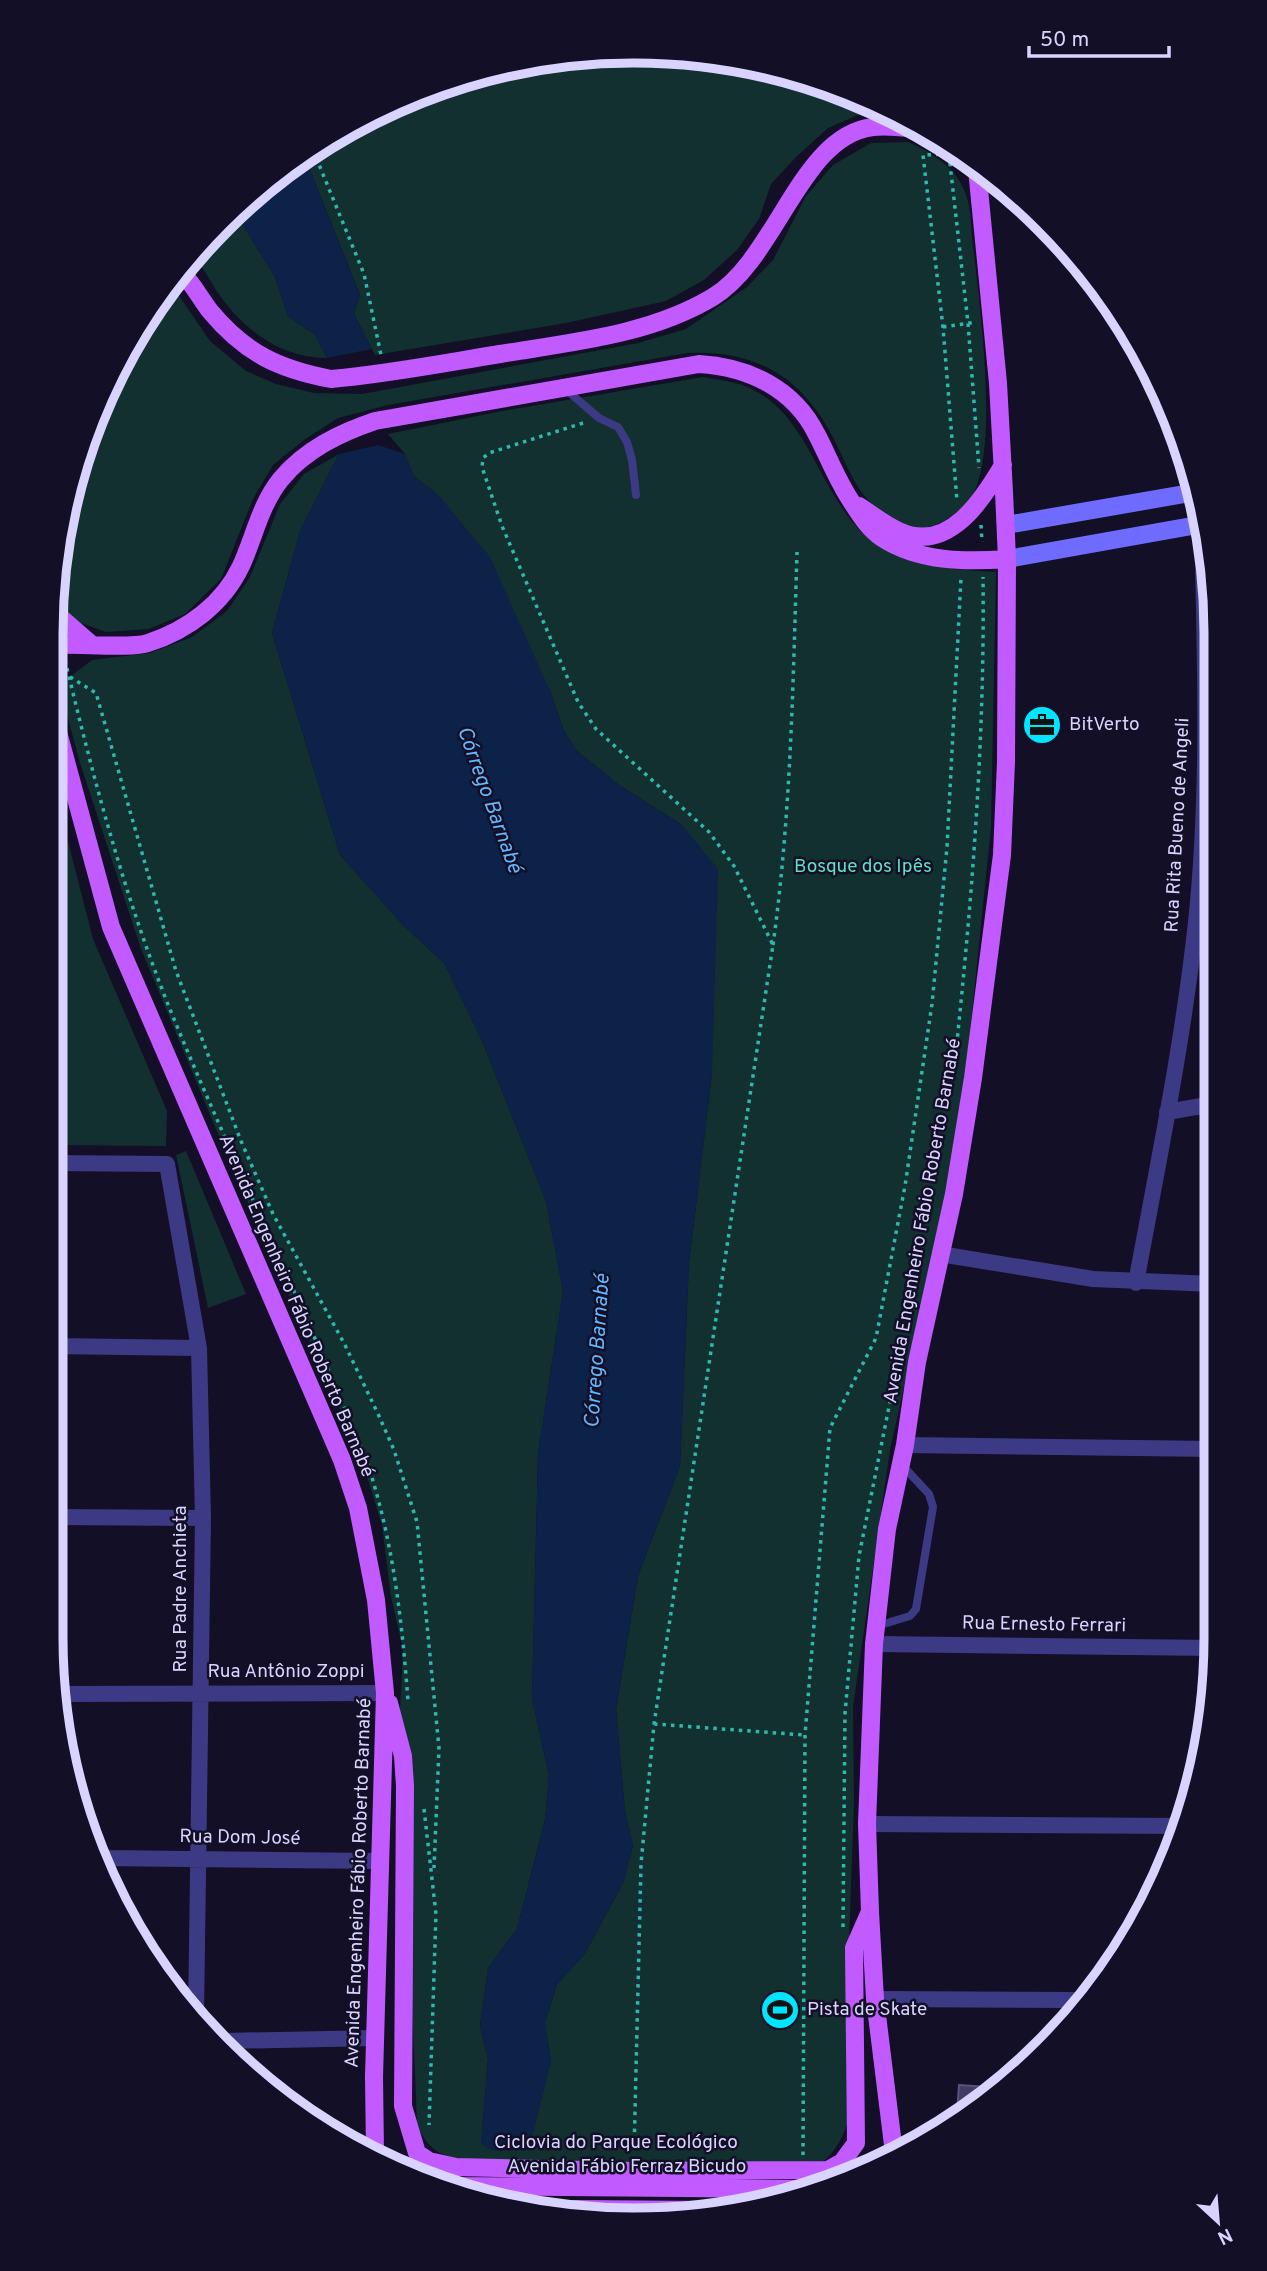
<svg xmlns="http://www.w3.org/2000/svg" width="1267" height="2271" font-family="Overpass,sans-serif">
<style>
.green{fill:#12302f}
.water{fill:#0c2248}
.building{fill:#433a66;stroke:#5a527e;stroke-width:2}
.lines{fill:none;stroke-linecap:round;stroke-linejoin:round}
.path{stroke:#2fb8b0;stroke-width:3.5;stroke-dasharray:3.5 5;stroke-linecap:butt}
.lane{stroke:#3d3a85;stroke-width:8}
.street{stroke:#3d3a85;stroke-width:16}
.secondary{stroke:#6f6bff;stroke-width:18}
.primary{stroke:#c25bff;stroke-width:18}
.labels{text-anchor:middle;dominant-baseline:central;stroke-width:5;stroke-linejoin:round;paint-order:stroke}
.poi-label{font-size:19px;fill:#d9d4ff;stroke:#130f26;text-anchor:start}
.street-label{font-size:19px;fill:#d9d4ff;stroke:#130f26}
.park-label{font-size:19px;fill:#5fe0c0;stroke:#130f26}
.water-label{font-size:21px;font-style:italic;fill:#62b6ff;stroke:#130f26}
.rim{fill:none;stroke:#d9d4ff;stroke-width:9}
</style>
<rect width="100%" height="100%" fill="#130f26"/>
<path class="green" d="M596 52 710 56 821 82 880 109 874 108 828 128 796 157 771 184 759 219 737 250 704 280 666 301 566 323 375 355 354 314 360 295 304 155 376 111 483 71Z
M908 142C933 153 959 169 967 198 972 213 971 231 973 246 980 305 997 435 976 488 968 510 936 530 913 529 906 529 899 524 894 521 857 499 850 471 833 437 800 376 756 350 687 353L388 405 338 418 304 440 273 465 253 499 221 579 185 614 149 629 106 632 75 621 57 601 53 591 71 482 129 342 171 284 210 341 246 371 276 384 314 393 362 394 638 343 686 329 747 287 773 260 806 196 833 165 871 143Z
M235 212 275 277 288 316 315 335 327 358C280 358 241 328 216 290 208 277 203 266 191 256Z
M703 377C717 380 733 381 745 386 822 417 817 525 901 557 931 569 964 570 996 572L991 827 965 1081 949 1183 890 1450 853 1707 854 1802 848 1972 849 2117C844 2136 836 2152 820 2164L469 2162C441 2156 427 2151 417 2123L400 1712 403 1649 391 1597 382 1525 361 1457 226 1153 141 949 80 763 59 685 92 660 150 653 192 637 227 611 250 577 280 504 304 474 339 454 300 531 272 633 340 855 404 926 444 963 481 1038 546 1201 563 1291 538 1454 532 1699 549 1775 545 1820 517 1929 488 1968 480 2026 488 2059 481 2144 551 2061 545 2023 557 1984 584 1955 623 1883 633 1846 625 1811 616 1709 638 1576 680 1466 689 1263 712 1074 682 825 619 785 576 750 564 731 550 691 459 522 439 496 413 475 405 454 388 434 502 411Z
M52 779 93 939 167 1111 166 1146 51 1145Z
M186 1151 246 1294 208 1308 176 1155Z"/>
<path class="water" d="M304 155 360 296 354 314 372 349 327 358 315 335 288 316 275 277 235 212 279 171Z
M378 445 405 454 413 475 439 496 490 557 550 691 564 731 576 750 619 785 682 825 718 869 712 1074 689 1263 680 1466 638 1576 616 1709 625 1811 633 1846 623 1883 584 1955 557 1984 545 2023 551 2061 529 2150 494 2151 481 2144 488 2059 480 2026 488 1968 517 1929 545 1820 549 1775 532 1699 538 1454 563 1291 546 1201 481 1038 444 963 404 926 340 855 272 633 300 531 339 454Z"/>
<path class="building" d="M959 2085 987 2087V2095L957 2113Z"/>
<g class="lines">
<path class="path" d="M948 146 968 323 979 468
M313 150 364 274 381 355
M948 154 923 155 943 327 957 501
M943 327 976 322
M583 423 489 453 483 458 482 467 502 526 578 702 596 729 709 832 734 866 773 945 654 1724 641 1864 634 2153
M981 525 982 542
M57 594 59 551
M65 660C94 781 126 903 174 1019 236 1169 308 1314 368 1465 393 1541 402 1620 408 1701
M70 677 96 693 176 971 241 1141 273 1214 345 1345 379 1416 394 1450 417 1522 439 1748 434 1868
M773 945C791 814 793 684 797 552
M953 1079C971 912 985 746 983 577
M654 1724 805 1735
M424 1809 436 1914 429 2125
M843 1927 845 1713 859 1556 894 1382
M803 2155 805 1735 830 1428 876 1338 905 1186 932 1004 947 847 961 578
M865 2161 869 2168"/>
<path class="lane" d="M564 388 599 418 618 427 627 442 632 460 636 495
M877 1626 910 1616 916 1609 933 1507 929 1494 902 1465"/>
<path class="street" d="M1167 1112 1213 1104
M51 1163 167 1164 199 1348 203 1518 196 2016
M940 1254 1093 1279 1214 1284
M1136 1283C1158 1163 1183 1043 1196 922 1210 789 1205 657 1202 524L1195 492
M51 1346 199 1348
M905 1445 1214 1449
M51 1517 203 1518
M874 1644 1215 1648
M60 1694 385 1693
M867 1824 1185 1826
M100 1858 379 1861
M875 1999 1080 2000
M223 2041 376 2038"/>
<path class="secondary" d="M1006 525 1196 492
M1007 559 1203 524"/>
<path class="primary" d="M180 271C192 282 200 298 210 311 245 353 278 369 331 379 388 374 444 363 500 354 572 342 650 335 713 297 777 258 801 135 873 127 890 125 909 128 926 130
M859 506C873 515 886 526 901 532 949 553 983 499 1003 465
M52 610 91 644
M52 645C75 643 131 649 148 643 188 630 223 604 241 566 254 538 260 505 281 479 306 449 340 433 375 421L699 364C748 367 794 388 817 435 829 458 837 480 851 501 860 515 868 528 882 538 919 562 965 562 1007 559
M52 710 111 927 342 1460 358 1508 376 1600 385 1693 374 2077 375 2152
M389 1703 403 1756 405 1786 403 2106 417 2153 429 2161 456 2167 634 2171 828 2170 842 2162 856 2143 854 1948 869 1914
M894 2153 875 1999 870 1912 867 1824 874 1644 887 1529 905 1445 917 1362 954 1194 973 1078 1002 855 1006 762 1007 559 1004 492 998 383 977 169
M451 2186 802 2189
M573 2209 709 2210"/>
</g>
<defs>
<symbol id="office-disc" viewBox="-11 -11 22 22"><circle r="9.5" fill="#00e5ff" stroke="#130f26"/><path d="M-6-3h4V-5.5h4V-3h4V5H-6ZM-1-4.5V-3h2v-1.5ZM-6 0V1H6V0Z" fill="#111"/></symbol>
<symbol id="stadium-disc" viewBox="-11 -11 22 22"><circle r="9.5" fill="#00e5ff" stroke="#130f26"/><path d="M0-5a6.5 5 0 1 0 0 10a6.5 5 0 1 0 0-10ZM-3.5-1.8h7v3.6h-7Z" fill="#111"/></symbol>
</defs>
<g fill-rule="evenodd">
<use href="#office-disc" x="1020" y="703" width="44" height="44"/>
<use href="#stadium-disc" x="758" y="1988" width="44" height="44"/>
</g>
<g class="labels">
<g class="poi-label">
<text x="1069" y="725">BitVerto</text>
<text x="807" y="2010">Pista de Skate</text>
</g>
<g class="street-label">
<text transform="translate(1178 825) rotate(-87)">Rua Rita Bueno de Angeli</text>
<text transform="translate(923 1221) rotate(-80)">Avenida Engenheiro Fábio Roberto Barnabé</text>
<text transform="translate(296 1306) rotate(67)">Avenida Engenheiro Fábio Roberto Barnabé</text>
<text transform="translate(181 1589) rotate(-90)">Rua Padre Anchieta</text>
<text transform="translate(1044 1625) rotate(1)">Rua Ernesto Ferrari</text>
<text x="286" y="1672">Rua Antônio Zoppi</text>
<text transform="translate(240 1838) rotate(1)">Rua Dom José</text>
<text transform="translate(359 1883) rotate(-88)">Avenida Engenheiro Fábio Roberto Barnabé</text>
<text x="616" y="2143">Ciclovia do Parque Ecológico</text>
<text x="627" y="2167">Avenida Fábio Ferraz Bicudo</text>
</g>
<g class="park-label">
<text x="863" y="867">Bosque dos Ipês</text>
</g>
<g class="water-label">
<text transform="translate(489 800) rotate(70)">Córrego Barnabé</text>
<text transform="translate(598 1351) rotate(-86)">Córrego Barnabé</text>
</g>
</g>
<path d="M0 0H1267V2271H0ZM633 63H634A570 570 0 0 1 1204 633V1638A570 570 0 0 1 634 2208H633A570 570 0 0 1 63 1638V633A570 570 0 0 1 633 63Z" fill="#130f26" fill-rule="evenodd"/>
<path class="rim" d="M633 63H634A570 570 0 0 1 1204 633V1638A570 570 0 0 1 634 2208H633A570 570 0 0 1 63 1638V633A570 570 0 0 1 633 63Z"/>
<g transform="translate(1218 2222) rotate(154)" stroke="#130f26" stroke-width="5" paint-order="stroke">
<path d="M0-5L12 26L0 18L-12 26Z" fill="#d9d4ff"/>
<text y="-10" font-size="19" font-weight="bold" text-anchor="middle" fill="#d9d4ff">N</text>
</g>
<path d="M1029 46v10h140v-10" fill="none" stroke="#d9d4ff" stroke-width="3.5"/>
<text x="1040" y="46" font-size="21" fill="#d9d4ff" stroke="#130f26" stroke-width="5" paint-order="stroke">50 m</text>
</svg>
